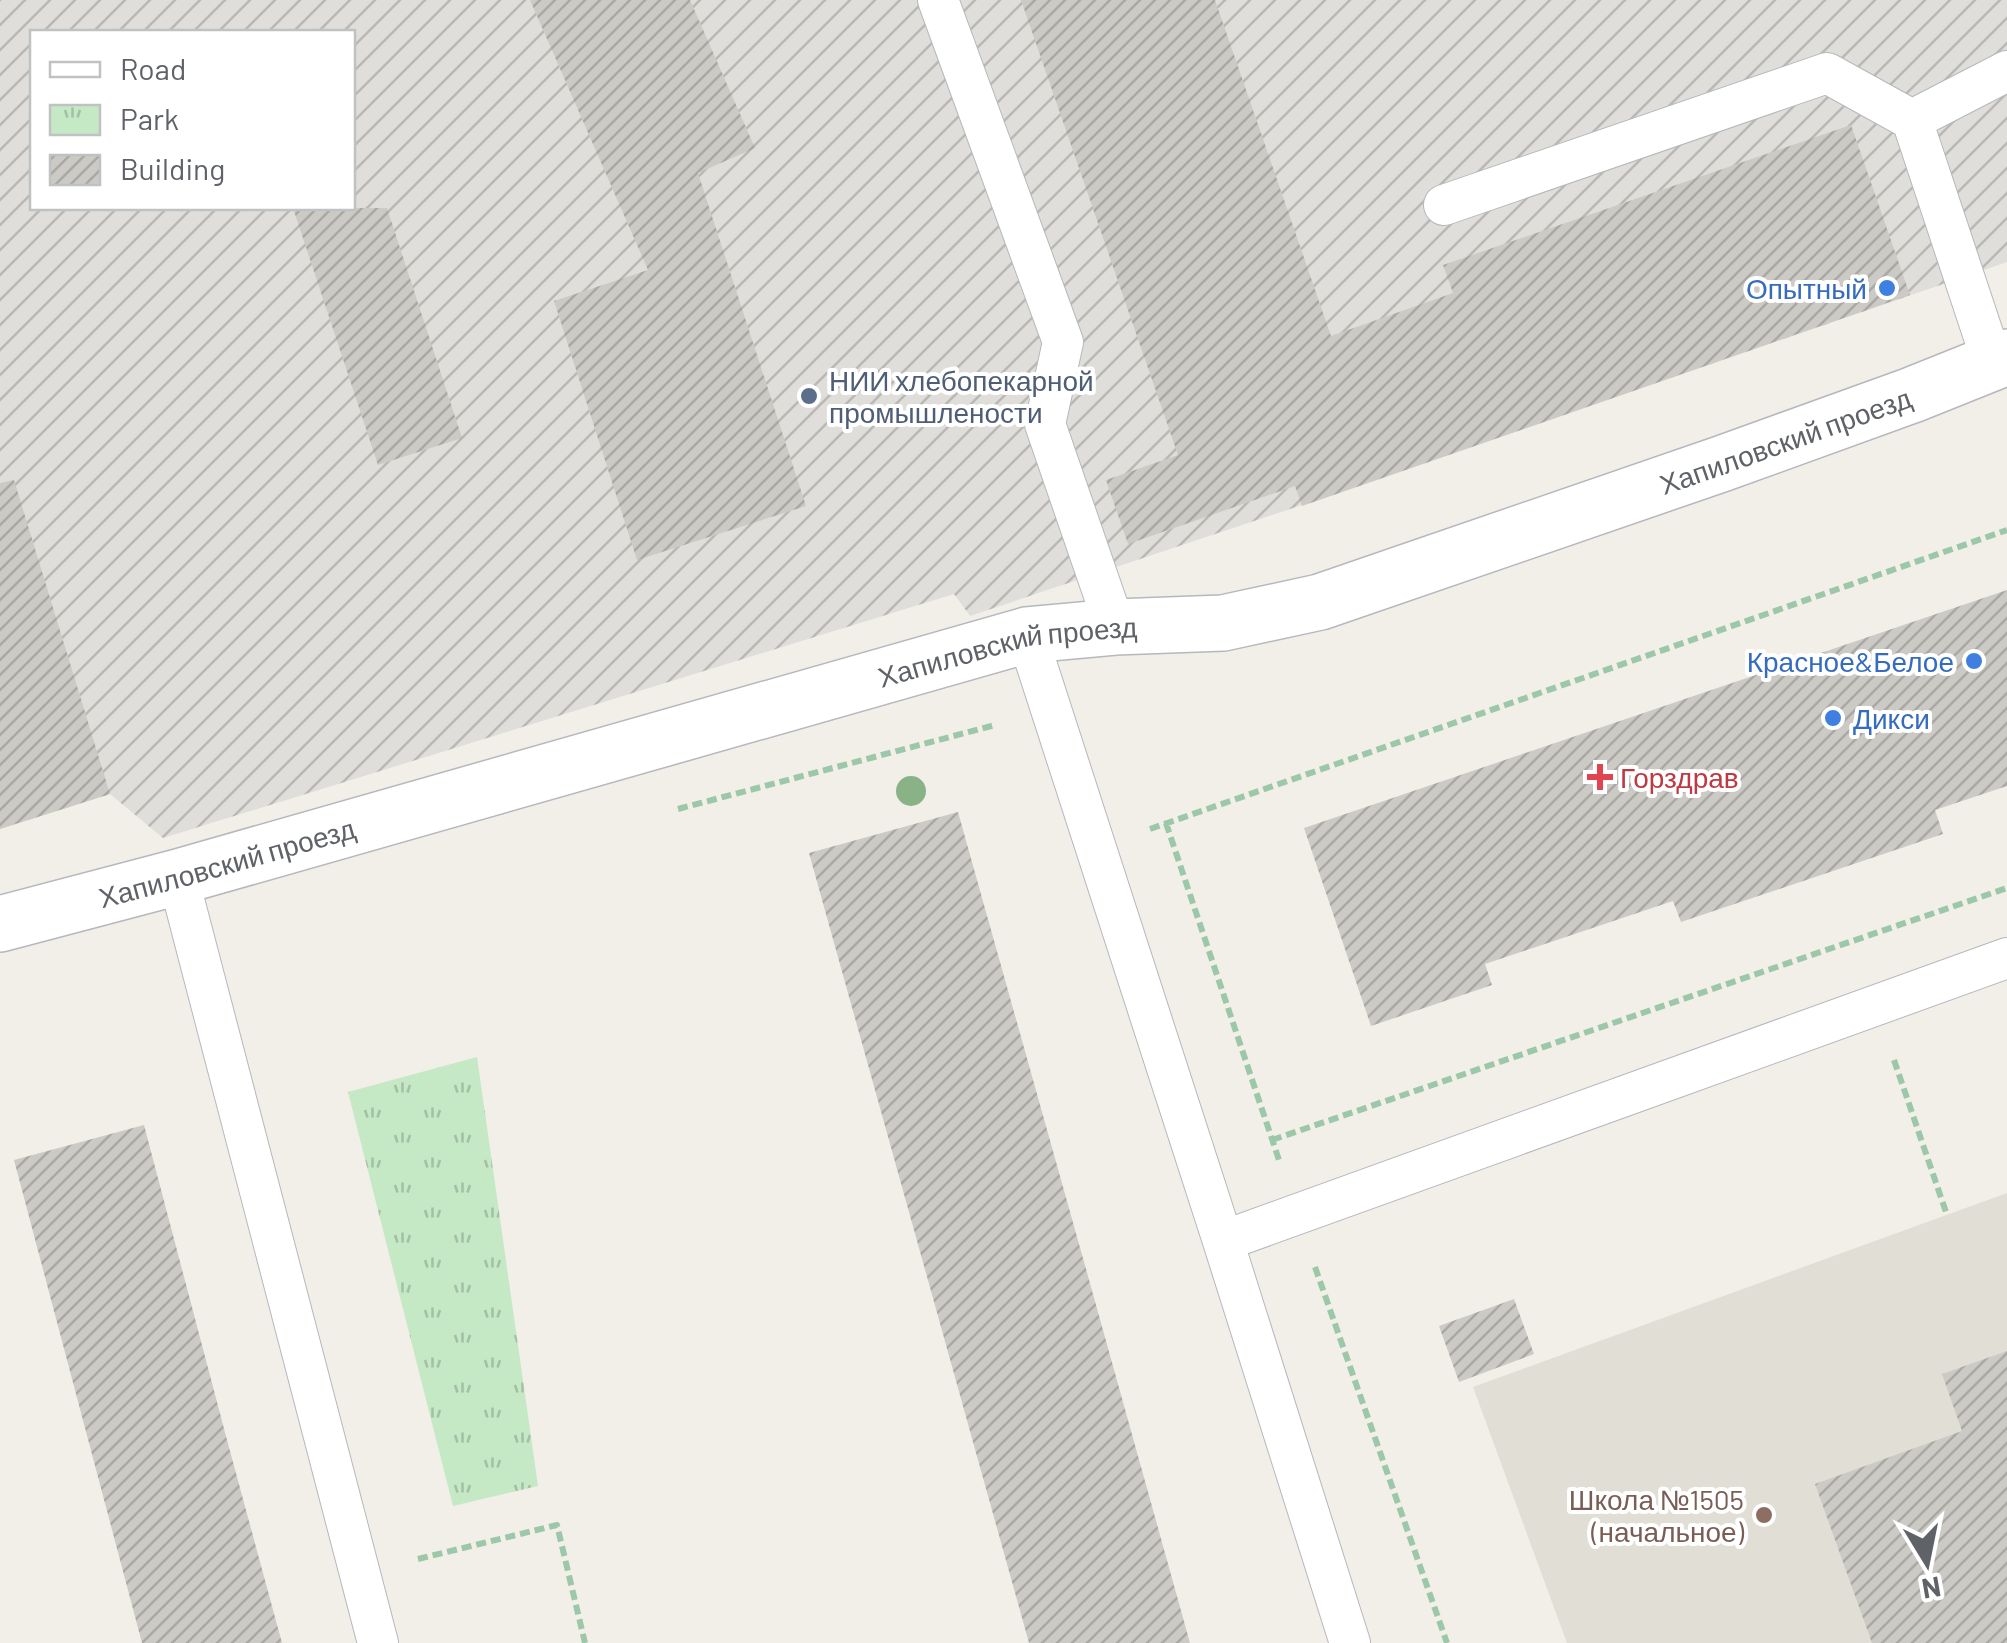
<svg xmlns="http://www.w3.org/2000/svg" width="2007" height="1643" font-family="Barlow,sans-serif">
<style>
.industrial{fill:url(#industrial-furrows);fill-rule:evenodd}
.education{fill:#e1ded6}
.park{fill:url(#park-tufts)}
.building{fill:url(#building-hatch)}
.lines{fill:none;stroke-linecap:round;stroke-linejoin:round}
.service-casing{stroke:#b5b8bc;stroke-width:42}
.minor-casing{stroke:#b5b8bc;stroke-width:58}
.path{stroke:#9cc7a9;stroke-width:6;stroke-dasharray:10 5;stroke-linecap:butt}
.service{stroke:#fff;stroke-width:40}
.minor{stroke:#fff;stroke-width:55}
.tree{fill:#89b387}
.shop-dot{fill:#3f7fe0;stroke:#fff;stroke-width:4}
.service-dot{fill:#5c6f8a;stroke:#fff;stroke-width:4}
.health-dot{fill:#e0444e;stroke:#fff;stroke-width:4}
.education-dot{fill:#8d6e63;stroke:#fff;stroke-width:4}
.labels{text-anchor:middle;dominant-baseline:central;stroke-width:8;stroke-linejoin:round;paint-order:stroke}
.shop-label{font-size:28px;fill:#366cbe;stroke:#fff;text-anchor:end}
.service-label{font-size:28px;fill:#4e5e75;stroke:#fff;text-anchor:start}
.street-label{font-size:28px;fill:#5f6368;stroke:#fff}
.health-label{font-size:28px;fill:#be3a42;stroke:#fff;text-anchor:start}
.education-label{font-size:28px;fill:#785e54;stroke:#fff;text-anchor:end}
</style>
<defs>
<pattern id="industrial-furrows" width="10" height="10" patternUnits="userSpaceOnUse" patternTransform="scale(2.5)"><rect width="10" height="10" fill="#e0deda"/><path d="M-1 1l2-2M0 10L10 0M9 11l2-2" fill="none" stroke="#b9b8b5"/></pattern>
<pattern id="park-tufts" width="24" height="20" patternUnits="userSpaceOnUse" patternTransform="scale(2.5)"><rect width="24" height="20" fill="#c5e8c5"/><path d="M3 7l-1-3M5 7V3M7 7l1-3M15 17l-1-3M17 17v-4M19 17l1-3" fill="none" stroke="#a3c0a4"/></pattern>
<pattern id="building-hatch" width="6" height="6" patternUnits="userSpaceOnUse" patternTransform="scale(2.5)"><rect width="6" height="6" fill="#cccac5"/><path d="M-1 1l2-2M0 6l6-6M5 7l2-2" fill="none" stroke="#a9a8a4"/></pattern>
</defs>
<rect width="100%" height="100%" fill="#f1efe8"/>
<path class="industrial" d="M0 0H2007V262L1302 505 970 616 954 594 163 838 110 794 0 829ZM32 32H352V208H32Z"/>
<path class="education" d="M2007 1193V1643H1567L1473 1387Z"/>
<path class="park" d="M477 1057 538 1486 453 1506 348 1092Z"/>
<path class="building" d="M530 0H690L755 148 698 173 806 506 637 560 554 301 648 270Z
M1021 0H1215L1331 336 1453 293 1443 265 1851 125 1910 295 1302 506 1295 486 1128 544 1106 480 1178 455Z
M293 208H387L462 438 378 465Z
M14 480 110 794 0 829V483Z
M2007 590V786L1935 810 1943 834 1681 922 1673 901 1485 964 1492 985 1371 1026 1304 828Z
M958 812 1086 1269 1190 1643H1029L809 853Z
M144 1125 227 1440 282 1643H142L14 1160Z
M1514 1299 1534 1354 1459 1382 1439 1326Z
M2007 1351V1643H1872L1815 1484 1962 1431 1942 1374Z"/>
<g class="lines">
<defs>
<path id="service" d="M938 0 1063 342 1045 424 1115 627
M1444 205 1827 73 1912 120
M1993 364 1912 120 2007 71
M1027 635 1223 1241 1350 1643
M178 877 378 1643
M1223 1241 2007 958"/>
<g id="minor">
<path id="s1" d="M0 924 178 877 1027 635 1115 627 1223 623 1320 602 1721 464 1912 395 2007 357"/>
</g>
</defs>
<use href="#service" class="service-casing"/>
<use href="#minor" class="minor-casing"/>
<path class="path" d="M678 809 995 725
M1166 823 1279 1160
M1150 829 2007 530
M1894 1060 1947 1215
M1272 1140 2007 888
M1315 1267 1447 1643
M418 1559 557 1525 585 1643"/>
<use href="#service" class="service"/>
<use href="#minor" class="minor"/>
</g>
<circle class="tree" cx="911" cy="791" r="15"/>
<g class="shop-dot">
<circle cx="1887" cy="288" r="10"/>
<circle cx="1974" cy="661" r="10"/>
<circle cx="1833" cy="718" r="10"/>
</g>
<circle class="service-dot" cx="809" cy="396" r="10"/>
<path class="health-dot" d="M1595 762h10v10h10v10h-10v10h-10v-10h-10v-10h10z"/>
<circle class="education-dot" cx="1764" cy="1515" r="10"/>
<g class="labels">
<g class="shop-label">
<text x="1867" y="288">Опытный</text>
<text x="1954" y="661">Красное&amp;Белое</text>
<text x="1853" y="718" text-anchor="start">Дикси</text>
</g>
<g class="service-label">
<text x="829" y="380">НИИ хлебопекарной<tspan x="829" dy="32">промышлености</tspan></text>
</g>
<g class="street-label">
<text stroke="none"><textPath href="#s1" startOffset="1855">Хапиловский проезд</textPath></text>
<text stroke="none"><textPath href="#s1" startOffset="1045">Хапиловский проезд</textPath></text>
<text stroke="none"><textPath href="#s1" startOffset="235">Хапиловский проезд</textPath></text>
</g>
<g class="health-label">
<text x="1620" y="777">Горздрав</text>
</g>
<g class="education-label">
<text x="1744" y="1499">Школа №1505<tspan x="1744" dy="32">(начальное)</tspan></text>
</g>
</g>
<rect x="30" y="30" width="325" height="180" fill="#ffffff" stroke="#bfc1c3" stroke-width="2.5"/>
<rect x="50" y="62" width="50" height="15" fill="#ffffff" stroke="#bfc1c3" stroke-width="2.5"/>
<text x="120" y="80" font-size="30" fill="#5f6368">Road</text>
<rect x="50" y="105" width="50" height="30" fill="url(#park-tufts)" stroke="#bfc1c3" stroke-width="2.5"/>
<text x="120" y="130" font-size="30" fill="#5f6368">Park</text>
<rect x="50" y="155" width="50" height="30" fill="url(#building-hatch)" stroke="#bfc1c3" stroke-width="2.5"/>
<text x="120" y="180" font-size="30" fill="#5f6368">Building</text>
<g transform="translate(1927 1563) rotate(170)" stroke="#ffffff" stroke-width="8" paint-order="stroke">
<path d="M0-8L18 38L0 25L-18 38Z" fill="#5f6368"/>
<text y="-15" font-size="28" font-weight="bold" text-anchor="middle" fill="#5f6368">N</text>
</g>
</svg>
